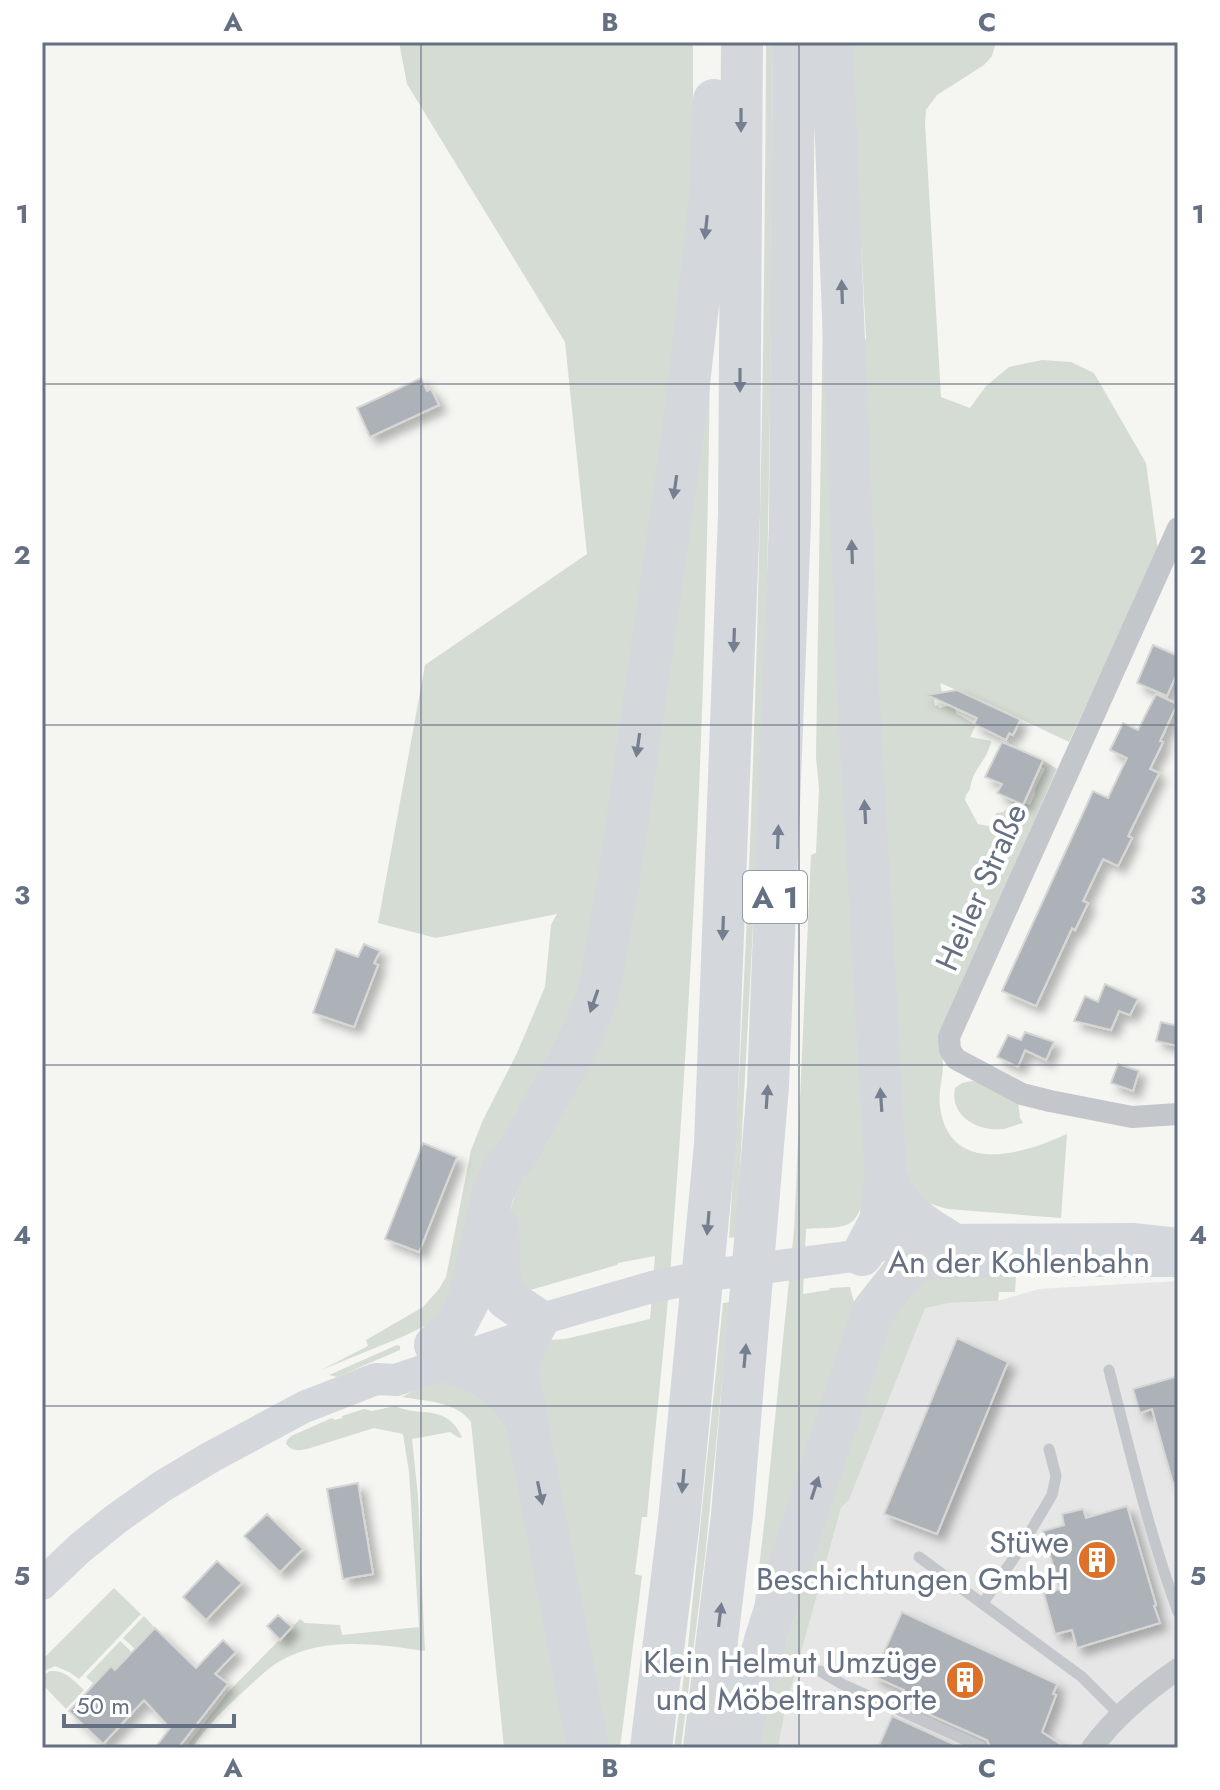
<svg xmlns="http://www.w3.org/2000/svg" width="1220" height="1790" font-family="Jost,sans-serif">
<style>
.built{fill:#e5e6e5}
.green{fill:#d5dcd3}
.building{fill:#acb2b8;stroke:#d6d7d4;stroke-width:2;filter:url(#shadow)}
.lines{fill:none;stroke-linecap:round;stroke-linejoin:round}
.service{stroke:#c3c6ca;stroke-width:11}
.minor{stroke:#c3c6ca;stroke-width:22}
.secondary{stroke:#d4d7dc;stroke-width:32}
.motorway{stroke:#d4d7dc;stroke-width:42}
.oneway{fill:#767f90}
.grid{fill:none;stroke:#657082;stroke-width:2;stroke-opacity:0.55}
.labels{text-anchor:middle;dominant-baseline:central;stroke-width:8;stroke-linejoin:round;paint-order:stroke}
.shield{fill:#fff;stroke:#939ba8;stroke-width:2}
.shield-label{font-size:30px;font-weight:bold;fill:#657082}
.street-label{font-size:32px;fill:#657082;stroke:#fff}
.poi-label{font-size:32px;fill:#657082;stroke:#fff;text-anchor:end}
.neatline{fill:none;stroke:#657082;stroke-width:3}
.grid-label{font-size:26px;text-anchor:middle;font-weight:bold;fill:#657082}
</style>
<defs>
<filter id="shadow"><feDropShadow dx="7" dy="7" stdDeviation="4" flood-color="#0004"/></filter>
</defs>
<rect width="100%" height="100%" fill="#f5f5f2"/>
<path class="built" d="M1178 1281V1748H778L785 1711 841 1508 849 1500 925 1307 949 1303 998 1301 1039 1289Z"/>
<path class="green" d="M399 42H693V142L696 146 680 320 590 970 466 1283 433 1322 402 1337 321 1370 368 1346 366 1340 423 1307 439 1289 446 1277 471 1150 483 1120 517 1053 545 987 551 925 557 914 436 938 378 923 425 665 587 554 565 342 407 84Z
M766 42H773C772 221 771 400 767 579 762 788 749 997 738 1206L735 1237 729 1238C756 840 764 441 766 42Z
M850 42H996L992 56 984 65 937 95 926 110 925 123 941 397 970 408 986 386 1009 367 1042 360 1071 362 1094 373 1146 463 1158 550 1069 742 985 702 940 683 942 692 933 694 935 706 938 705 939 708 948 706V704L954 707 957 714 976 725 970 737 991 741C989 755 979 764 973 777 970 785 971 790 966 795L965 800 978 824 988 826C993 823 995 820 996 813L1003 812 1014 801 1022 805 1024 803 1030 805 1035 794V789L1045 769 1040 766 1043 760 1057 769 940 1033C939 1047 943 1052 943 1064 943 1078 938 1091 940 1107 950 1177 1023 1154 1067 1134L1061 1218 948 1209C934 1206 924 1199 908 1197L858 367 866 337Z
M825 182 868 1157C867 1173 866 1214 850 1223 839 1230 819 1227 806 1229L803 1294 829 1290 830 1288 850 1287 855 1306 751 1635 765 1517 794 1231 811 855 816 853 819 789 816 757Z
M710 359C707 655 695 951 672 1246 666 1337 655 1427 647 1517H642L635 1574 642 1576 620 1748H602L529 1374 551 1340 565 1339 650 1319 655 1256 618 1263 617 1265 520 1293 508 1219 518 1184 557 1112Z
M972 1081 987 1085 1018 1100 1020 1118 1023 1123C1016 1125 1009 1128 1003 1129 978 1132 949 1116 955 1088L962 1083Z
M959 1277H1016L1015 1292H999L998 1301 949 1303 925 1308 849 1500 841 1508 785 1711 778 1748H752L892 1316 922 1279Z
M730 1302 705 1557 681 1748H674L688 1646 723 1303Z
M397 1345 400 1346V1350L337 1377 329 1375Z
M448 1379 506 1409 580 1748H504L471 1422C456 1401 424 1401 402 1397L426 1384Z
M395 1406C423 1418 446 1403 462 1437L459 1438 450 1432 412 1439 418 1496 425 1651C376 1644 318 1635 274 1665 264 1672 255 1681 246 1689 226 1707 207 1726 192 1748H185L230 1690 300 1619 305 1623 340 1625 342 1635 419 1627 409 1472 403 1434 374 1428 307 1449C298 1451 292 1451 286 1444L287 1440 291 1436 332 1418 335 1420 342 1418V1416L364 1409 372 1411Z
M114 1588 141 1614 79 1679 69 1672 55 1666 42 1672V1660Z
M144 1616 155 1628 135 1649 123 1638Z
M120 1641 130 1650 131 1654 115 1670 111 1667 90 1689 89 1688 93 1683 86 1677Z
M50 1671C66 1670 74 1681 84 1690L66 1709 42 1684V1676Z"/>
<path class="building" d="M421 378 427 391 431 389 439 405 370 437 357 408Z
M1153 645 1178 656V671L1167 696 1137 683Z
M957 690 1017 718 1020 720 1013 735 1009 733 1006 740 974 724 977 718 927 695Z
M1156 694 1177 704 1160 741 1163 742 1150 769 1159 773 1128 836 1132 838 1118 866 1103 859 1083 901 1088 903 1075 930 1072 928 1036 1006 1002 991 1093 791 1108 798 1127 758 1110 750 1123 723 1138 730Z
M1002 742 1043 760 1023 805 997 793 1002 784 985 777Z
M364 944 380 951 374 963 378 965 354 1027 313 1013 336 949 358 957Z
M1105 984 1138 999 1130 1015 1119 1011 1111 1030 1074 1021 1085 996 1098 1002Z
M1161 1022 1178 1026V1046L1156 1041Z
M1025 1032 1054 1042 1046 1060 1025 1050 1018 1067 997 1057 1008 1035 1021 1040Z
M1118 1064 1139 1071 1133 1091 1111 1083Z
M423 1143 457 1157 419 1252 385 1239Z
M957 1338 1008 1362 937 1534 884 1514Z
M1178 1376V1483H1173L1152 1409 1140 1413 1133 1389Z
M358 1483 373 1574 343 1579 327 1489Z
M1127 1506 1156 1605 1154 1606 1160 1623 1077 1648 1072 1630 1055 1634 1044 1594 1060 1589 1043 1531 1064 1525 1062 1514 1083 1509 1086 1518Z
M267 1514 303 1549 280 1572 244 1536Z
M217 1561 242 1583 206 1620 183 1597Z
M902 1612 1057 1684 1053 1694 1056 1695 1042 1732 1066 1748H991L987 1740 899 1701 904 1690 873 1676Z
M278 1615 292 1627 280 1640 267 1626Z
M155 1628 196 1668 223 1640 236 1652 215 1674 228 1684 178 1748H155L170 1728 144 1700 103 1744 69 1711 111 1666 115 1670Z
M892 1716 962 1748H878Z"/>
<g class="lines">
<path class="service" d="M1109 1370C1130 1451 1149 1533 1178 1612
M919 1557 1082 1677 1120 1715
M983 1603 1020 1549 1052 1495 1056 1476 1049 1449
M820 1671 842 1684 983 1748"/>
<path class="minor" d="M1178 528 949 1037 950 1050 956 1059 1022 1094 1050 1101 1132 1117 1178 1114
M1092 1748C1115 1716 1146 1691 1178 1669"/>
<path class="secondary" d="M1071 1261H1178
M903 1264 1004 1261
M42 1584 80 1548 116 1519 161 1487 211 1457 304 1407 376 1379 396 1380 516 1339 538 1320 652 1287 717 1274 862 1255 880 1245 947 1240 1133 1239 1178 1244"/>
<path class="motorway" d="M832 42 858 689 886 1177 880 1221 862 1255
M886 1177C896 1208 921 1225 947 1240
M498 1228 499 1273 507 1299 538 1320 524 1347 517 1370 588 1748
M435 1345 455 1327 469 1300 493 1193 505 1167 517 1153 567 1064 583 1032 596 1000 602 976 621 866 686 410 710 199 714 100
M448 1362C487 1376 502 1381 524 1417
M651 1748 679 1520 715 1145 739 514 742 42
M704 1748 732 1515 768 1086 790 523 794 42
M739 1748 743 1723 766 1637 873 1311 905 1270 915 1263"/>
</g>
<defs><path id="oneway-solid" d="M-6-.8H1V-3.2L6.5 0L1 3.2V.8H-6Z" transform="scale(2)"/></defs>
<g class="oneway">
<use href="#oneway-solid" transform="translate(741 120) rotate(90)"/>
<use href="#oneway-solid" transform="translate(706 227) rotate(96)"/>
<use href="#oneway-solid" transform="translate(842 292) rotate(-92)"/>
<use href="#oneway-solid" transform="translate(740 380) rotate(90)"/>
<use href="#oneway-solid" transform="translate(675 487) rotate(98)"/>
<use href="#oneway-solid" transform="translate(852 552) rotate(-92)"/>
<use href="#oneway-solid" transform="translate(734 640) rotate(92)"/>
<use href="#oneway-solid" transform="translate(638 745) rotate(98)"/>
<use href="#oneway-solid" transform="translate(865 812) rotate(-93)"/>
<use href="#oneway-solid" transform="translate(778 837) rotate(-88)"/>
<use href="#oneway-solid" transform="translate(723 928) rotate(92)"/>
<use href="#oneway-solid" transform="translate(594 1001) rotate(109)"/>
<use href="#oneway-solid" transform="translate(767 1097) rotate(-86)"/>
<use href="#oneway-solid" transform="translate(881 1100) rotate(-94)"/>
<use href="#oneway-solid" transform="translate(708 1223) rotate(95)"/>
<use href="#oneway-solid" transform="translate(745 1356) rotate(-85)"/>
<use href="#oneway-solid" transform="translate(683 1481) rotate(95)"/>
<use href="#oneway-solid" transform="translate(815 1488) rotate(-72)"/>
<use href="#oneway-solid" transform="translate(540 1493) rotate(78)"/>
<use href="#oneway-solid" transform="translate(720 1615) rotate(-83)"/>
</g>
<path class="grid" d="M421 42V1748M799 42V1748M42 384H1178M42 725H1178M42 1065H1178M42 1406H1178"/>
<defs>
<symbol id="building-disc" viewBox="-11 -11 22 22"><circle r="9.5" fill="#dd712a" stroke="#fff"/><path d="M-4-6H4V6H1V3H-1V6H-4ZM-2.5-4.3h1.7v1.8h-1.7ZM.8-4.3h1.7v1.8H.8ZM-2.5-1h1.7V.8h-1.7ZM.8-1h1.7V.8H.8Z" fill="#fff"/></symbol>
</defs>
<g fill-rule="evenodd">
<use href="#building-disc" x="1075" y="1538" width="44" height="44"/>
<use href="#building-disc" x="943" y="1658" width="44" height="44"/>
</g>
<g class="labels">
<rect class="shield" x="743" y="871" width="64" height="52" rx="6"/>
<g class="shield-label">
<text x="775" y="897">A 1</text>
</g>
<g class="street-label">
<text transform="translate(981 887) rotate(-66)">Heiler Straße</text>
<text x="1019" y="1262">An der Kohlenbahn</text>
</g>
<g class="poi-label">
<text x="1069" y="1542">Stüwe<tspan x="1069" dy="37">Beschichtungen GmbH</tspan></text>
<text x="937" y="1662">Klein Helmut Umzüge<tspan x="937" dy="37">und Möbeltransporte</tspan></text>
</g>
</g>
<rect width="1220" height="1790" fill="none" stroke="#ffffff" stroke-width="88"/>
<path d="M64 1714v12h170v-12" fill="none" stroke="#657082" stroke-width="4"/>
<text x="76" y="1714" font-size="24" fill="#657082" stroke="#ffffff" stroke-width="6" paint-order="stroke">50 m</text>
<rect x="44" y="44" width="1132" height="1702" class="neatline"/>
<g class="grid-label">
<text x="233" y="31">A</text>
<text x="610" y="31">B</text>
<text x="987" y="31">C</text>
<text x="22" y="223">1</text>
<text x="1198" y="223">1</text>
<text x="22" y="564">2</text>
<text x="1198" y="564">2</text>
<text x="22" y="904">3</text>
<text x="1198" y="904">3</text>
<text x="22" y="1244">4</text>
<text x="1198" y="1244">4</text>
<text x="22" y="1585">5</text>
<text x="1198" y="1585">5</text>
<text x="233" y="1777">A</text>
<text x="610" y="1777">B</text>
<text x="987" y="1777">C</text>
</g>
</svg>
